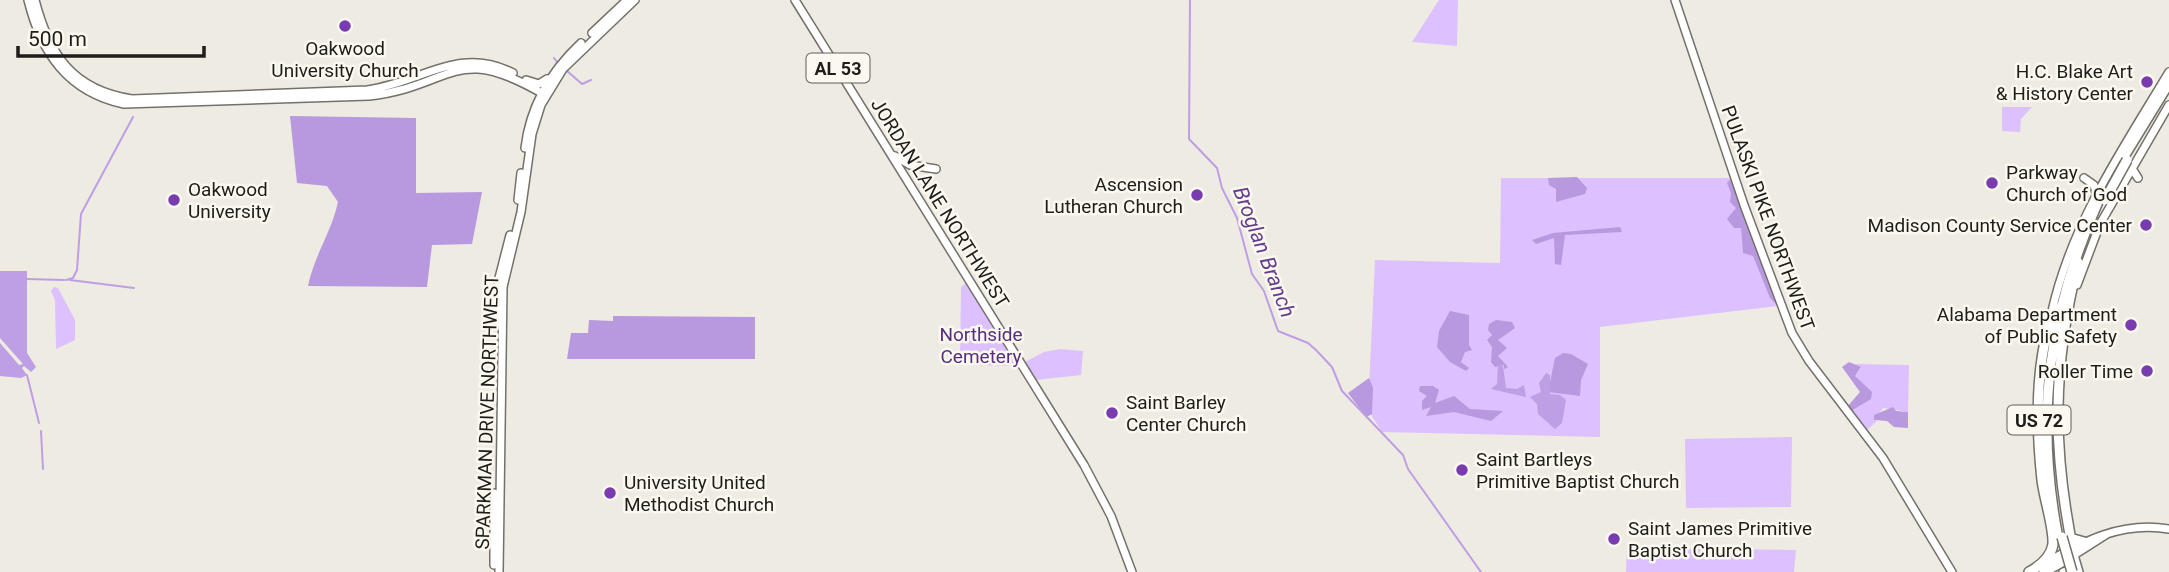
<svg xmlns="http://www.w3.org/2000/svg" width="2169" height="572" font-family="Roboto,sans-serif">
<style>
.green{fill:#dcc0ff}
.forest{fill:#b898de}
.water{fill:#be9ee5}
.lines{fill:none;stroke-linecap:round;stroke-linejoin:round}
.stream{stroke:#be9ee5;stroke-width:2}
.major-casing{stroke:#74716a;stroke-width:10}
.highway-casing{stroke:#74716a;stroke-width:12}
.major{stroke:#fff;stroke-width:7}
.highway{stroke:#fff;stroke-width:9}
.highway-bridge-casing{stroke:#74716a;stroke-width:12;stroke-linecap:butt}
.highway-bridge{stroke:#fff;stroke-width:9}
.poi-dot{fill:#793bb0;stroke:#fbf8f0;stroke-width:2.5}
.labels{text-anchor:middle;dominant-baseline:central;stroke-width:5;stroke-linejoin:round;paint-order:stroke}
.shield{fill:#fbf8f0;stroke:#605f5a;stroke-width:2}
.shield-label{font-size:18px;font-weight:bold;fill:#1e1d1a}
.poi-label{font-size:19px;fill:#1e1d1a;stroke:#fbf8f0;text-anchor:start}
.street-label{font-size:19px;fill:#1e1d1a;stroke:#fbf8f0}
.park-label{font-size:19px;fill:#572d7f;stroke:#fbf8f0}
.water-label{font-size:21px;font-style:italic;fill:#653c8e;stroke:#fbf8f0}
</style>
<rect width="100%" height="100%" fill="#eeebe3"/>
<path class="green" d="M1439 0H1458L1457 46 1412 42Z
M2002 107H2032L2021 119 2020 132 2002 131Z
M1501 178H1732L1778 306 1600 327V437L1382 432 1368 410 1375 260 1500 263Z
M966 283 1018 366 960 365 961 287Z
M54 287 58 288 75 320V340L56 349 55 300 51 291Z
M1060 349 1083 351 1081 375 1035 380 1023 363 1044 352Z
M1855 364 1909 365 1908 412 1883 408 1874 420 1877 421 1867 430 1851 411 1871 398 1855 376 1861 368Z
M1792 437 1791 507 1686 508 1685 439Z
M1627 548 1796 550 1794 572H1626Z"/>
<path class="forest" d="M290 116 416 118V193L482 192 472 244 432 245 427 287 308 286C314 256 332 231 338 202L327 186 297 183Z
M1577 177 1587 188 1585 194 1556 202V189L1549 185 1548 178Z
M1732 178 1778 306 1770 298 1753 256 1743 253 1741 228H1734L1727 219 1736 208 1730 202 1731 193 1727 183Z
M1620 227 1622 232 1565 235 1561 265 1555 264 1554 238 1536 244 1532 240 1553 233Z
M1450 311 1469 315V345L1472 350 1465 352 1461 362 1469 368 1466 371 1450 362 1437 347 1439 331Z
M613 316 755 317V359H567L571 333H588L589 320 613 321Z
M1496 320 1512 322 1515 328 1498 340 1507 348 1498 356 1508 367 1504 369V365L1495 367 1491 362 1492 347 1487 340 1492 335 1488 330 1489 324Z
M1563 353 1571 354 1588 364 1581 380 1580 396 1548 392 1555 358Z
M1849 362 1861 367 1855 376 1872 392 1871 399 1851 411 1848 406 1860 392 1842 367Z
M1369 378 1373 388 1372 414 1366 417 1348 393Z
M1420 386H1433L1439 390 1435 403 1454 396 1470 409 1503 411 1491 421 1454 412 1426 416 1431 407 1422 410V401L1427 396 1419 391Z
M1893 407 1896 411 1908 412V428L1894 427 1887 421 1874 420V415Z"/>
<path class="water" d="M0 271H27V353L36 367 31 372 24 366 22 368 27 375 21 378 0 376V343L19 365 23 364 0 338Z
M1498 365 1503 366 1506 388 1517 389 1524 385 1526 397 1491 389 1497 384Z
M1546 373 1550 375V394L1560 395 1566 400 1562 423 1555 429 1538 414 1537 404 1530 397 1541 392 1539 383Z"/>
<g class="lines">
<path class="stream" d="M1190 0 1189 139 1217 168 1222 188 1237 218 1252 274 1264 291 1278 331 1308 343 1316 350 1332 367 1342 391 1403 455 1408 469 1481 572
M554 58 557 62
M567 71 582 84 591 80
M27 279 64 280
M66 280 73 278 77 270 81 214 133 117
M70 280 134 288
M27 375 39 423
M41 431 43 469"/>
<defs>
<path id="major" d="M28 0C41 53 68 92 124 104L369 96C455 86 453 41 545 95
M35 0C49 54 72 90 132 99L367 90C422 83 457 45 513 73
M795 0 1084 465 1111 516 1132 572
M1675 0 1744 205 1792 333 1809 361 1883 458 1952 572
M592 33 627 0
M526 80 539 84 547 79
M525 148C530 106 550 72 581 43
M895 156 910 165 936 169
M2131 167 2138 178
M2084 178 2094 185 2096 193
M518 200 521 173
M2077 285 2100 224 2169 105
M2052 311C2072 222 2123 149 2169 72
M497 323 499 278 510 235
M494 493V565
M2045 563C2084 541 2122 521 2169 529
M499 572 503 287 521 212 532 134 541 105 563 69 635 0
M2063 572 2075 568
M2079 572 2074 555 2107 534"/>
<path id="highway" d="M2123 158 2169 83
M2058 538C2034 415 2049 311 2100 197
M2070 538 2084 542
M2029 572C2040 566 2051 558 2053 544 2054 527 2044 498 2042 480 2036 425 2035 359 2055 307
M2044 572 2074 555C2052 450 2052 367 2078 262"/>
</defs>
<use href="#major" class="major-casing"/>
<use href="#highway" class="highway-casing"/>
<use href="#major" class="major"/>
<use href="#highway" class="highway"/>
<defs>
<path id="highway-bridge" d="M2105 200 2127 160
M2062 537 2072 572"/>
</defs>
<use href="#highway-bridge" class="highway-bridge-casing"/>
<use href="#highway-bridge" class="highway-bridge"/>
</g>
<g class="poi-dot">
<circle cx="345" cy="26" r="7"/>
<circle cx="2147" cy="82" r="7"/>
<circle cx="1992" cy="183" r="7"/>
<circle cx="1197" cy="195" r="7"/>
<circle cx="174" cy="200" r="7"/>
<circle cx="2146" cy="225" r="7"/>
<circle cx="2131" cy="325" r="7"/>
<circle cx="2147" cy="371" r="7"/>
<circle cx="1112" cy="413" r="7"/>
<circle cx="1462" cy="470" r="7"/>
<circle cx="610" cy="493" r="7"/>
<circle cx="1614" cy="539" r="7"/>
</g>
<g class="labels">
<g class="shield">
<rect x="806.5" y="53.5" width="63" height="29" rx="5"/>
<rect x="2007.5" y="405.5" width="63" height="29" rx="5"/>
</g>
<g class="shield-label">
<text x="838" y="68">AL 53</text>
<text x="2039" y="420">US 72</text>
</g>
<g class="poi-label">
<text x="345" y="48" text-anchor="middle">Oakwood<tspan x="345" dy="22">University Church</tspan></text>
<text x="2133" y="71" text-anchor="end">H.C. Blake Art<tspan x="2133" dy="22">&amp; History Center</tspan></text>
<text x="2006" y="172">Parkway<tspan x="2006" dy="22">Church of God</tspan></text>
<text x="1183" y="184" text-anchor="end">Ascension<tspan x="1183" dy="22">Lutheran Church</tspan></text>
<text x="188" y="189">Oakwood<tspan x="188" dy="22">University</tspan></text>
<text x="2132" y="225" text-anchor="end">Madison County Service Center</text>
<text x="2117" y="314" text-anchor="end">Alabama Department<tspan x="2117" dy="22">of Public Safety</tspan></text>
<text x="2133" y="371" text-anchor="end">Roller Time</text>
<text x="1126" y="402">Saint Barley<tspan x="1126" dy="22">Center Church</tspan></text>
<text x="1476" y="459">Saint Bartleys<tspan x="1476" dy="22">Primitive Baptist Church</tspan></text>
<text x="624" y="482">University United<tspan x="624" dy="22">Methodist Church</tspan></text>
<text x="1628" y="528">Saint James Primitive<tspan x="1628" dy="22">Baptist Church</tspan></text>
</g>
<g class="street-label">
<text transform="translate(940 203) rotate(58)">JORDAN LANE NORTHWEST</text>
<text transform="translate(1768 218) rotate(70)">PULASKI PIKE NORTHWEST</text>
<text transform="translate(487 412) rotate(-88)">SPARKMAN DRIVE NORTHWEST</text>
</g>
<g class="park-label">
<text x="981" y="334">Northside<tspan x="981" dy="22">Cemetery</tspan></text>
</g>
<g class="water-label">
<text transform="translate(1264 252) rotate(69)">Broglan Branch</text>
</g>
</g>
<path d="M18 46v10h186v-10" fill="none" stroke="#1e1d1a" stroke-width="3.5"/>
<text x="28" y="46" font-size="21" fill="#1e1d1a" stroke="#fbf8f0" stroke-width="5" paint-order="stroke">500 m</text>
</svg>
